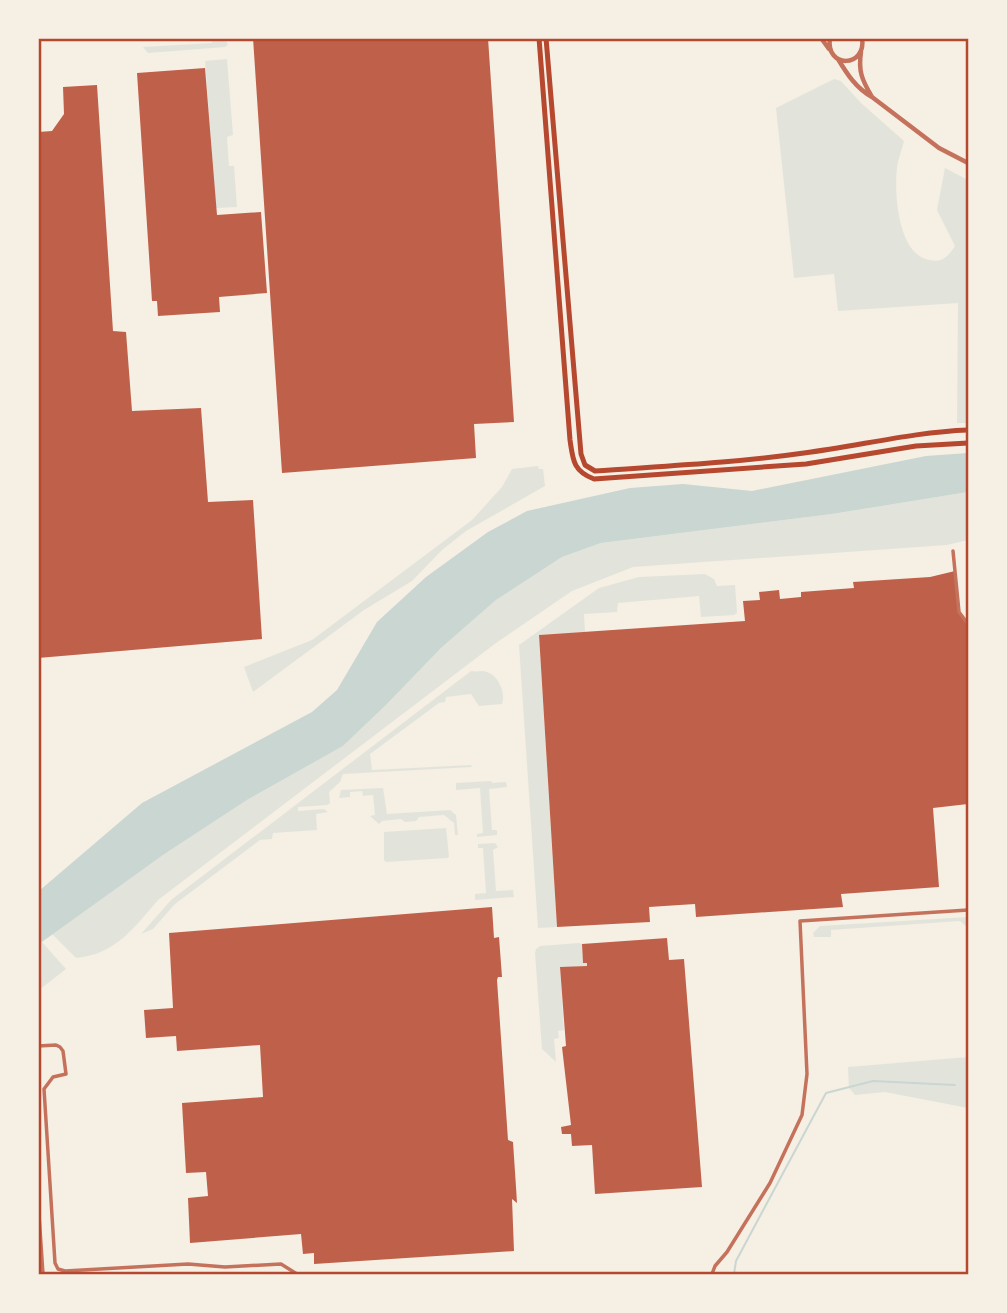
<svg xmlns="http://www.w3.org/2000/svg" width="1007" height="1313" font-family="'PT Serif',serif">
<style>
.green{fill:#e2e4dc}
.water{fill:#c9d6d2}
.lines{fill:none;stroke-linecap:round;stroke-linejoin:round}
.stream{stroke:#c9d6d2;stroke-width:2}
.building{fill:#bf614a}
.minor{stroke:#c5725c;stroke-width:3.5}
.tertiary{stroke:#c5725c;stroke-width:4.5}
.secondary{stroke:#b5482f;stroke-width:5}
.neatline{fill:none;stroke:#b5482f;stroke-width:2.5}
</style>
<rect width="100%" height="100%" fill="#f6efe4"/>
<path class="green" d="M212 39H226L228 45 225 47 148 53 143 47 212 43Z
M227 59 233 135 227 137 229 166H234L237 207 216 208 205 61Z
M834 79 841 81 861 103 904 141C902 150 898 159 897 168 894 194 898 254 929 260 942 263 948 257 955 246L937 210 945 168 968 180V423H957L958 303 838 311 834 274 794 278 776 108Z
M538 466 539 469H543L545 486 466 531 442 550 412 581 364 610 253 692 244 667 312 640 472 520 502 487 512 469Z
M968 492V540L947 545 633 567 572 591 496 643 158 900C133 929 116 954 76 958L52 934 163 855 247 800 343 746 387 704 441 648 496 600 562 557 601 543 832 514Z
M705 574 714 579 717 586 735 585 737 613 734 615 701 617 699 596 618 603 617 612 584 614 585 632 539 635 557 927 538 928 519 645 599 588 639 577Z
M471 671C475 672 479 671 483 671 498 673 506 692 502 704L479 706 471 694 446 697 445 702 439 703 370 754 372 770 471 765 472 767 343 774 340 782 329 792 330 803 327 805 298 807V811L324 809 328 812 316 814 317 830 273 833 272 839 260 840 175 904 153 929 141 934 171 900Z
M491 781 492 783 506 782 507 787 489 789 492 830H497V835L477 837V834L483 833 480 788 456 790V783Z
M383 788 387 814 450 810 456 815 458 835H455L454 823 444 815 419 817 416 821 405 822 401 819 382 821 379 824 370 816 375 815 373 795 363 796 362 791 350 792V797L339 798 341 790Z
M446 828 449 857 447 858 386 862 384 860V832Z
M495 843 498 847 493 850 496 891 513 890 514 897 475 900V894L486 893 483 848H478V844Z
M968 917V928L960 921 831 930V937H814L813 933 820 926Z
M42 942 66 969 39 990V944Z
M579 943 582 944 583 963H587V966L560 968 564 1030 558 1031 559 1038 554 1039 556 1062 542 1049 535 953 536 949 540 946Z
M968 1057V1108L885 1092 855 1095 849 1088 848 1067Z"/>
<path class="water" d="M968 453V492L832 514 601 543 562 557 496 600 441 648 387 704 343 746 247 800 163 855 39 944V891L142 803 312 712 337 690 377 622 426 577 488 532 527 511 630 488 683 484 752 491 926 456Z"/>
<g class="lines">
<path class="stream" d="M734 1274 736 1261 826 1093 873 1081 955 1085"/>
</g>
<path class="building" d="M253 38H488L514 422 474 424 476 458 282 473Z
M205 68 217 215 261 212 267 293 219 297 220 312 158 316 157 301H152L137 73Z
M97 85 113 331 126 332 132 411 201 408 208 502 253 500 262 639 38 658V132L52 131 64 114 63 87Z
M955 571 959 612 968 625V804L933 808 939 887 841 894 843 907 696 917 695 904 649 907 650 922 557 927 539 635 745 621 743 601 760 600 759 592 779 590 780 599 801 597V592L854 588 853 582 930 577Z
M492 907 494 938 499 937 502 977H498L497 980 508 1140 513 1142 516 1187 517 1203 512 1199 514 1251 314 1264V1253L303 1254 301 1234 190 1243 188 1198 208 1196 206 1172 186 1173 182 1103 263 1097 260 1045 177 1051 176 1036 146 1038 144 1010 173 1008 169 933Z
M667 938 669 960 684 959 702 1187 595 1194 592 1145 572 1146 571 1134H562L561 1127 571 1125 562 1047 566 1046 560 967 587 966V963H583L582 944Z"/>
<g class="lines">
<path class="minor" d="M953 551 959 612 968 624
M38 1046 56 1045 60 1047 63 1051 66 1074 53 1077 44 1089 55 1263 58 1269 65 1271 188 1264 225 1267 281 1264 297 1274
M38 1200 43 1274
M366 1274H387
M500 1274H506
M712 1274 715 1266 727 1252 770 1183 802 1115 807 1074 800 921 968 910"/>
<path class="tertiary" d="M821 38 829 49
M830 38C825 69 867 68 862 38
M838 59C847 74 856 88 872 97 862 80 858 71 861 52
M872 97 939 148 968 163"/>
<path class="secondary" d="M539 38 570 440C573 460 573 471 594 479L806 464 916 446 968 443
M546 38 581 454 585 465 595 471C665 466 734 463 804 453 859 446 913 432 968 430"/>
</g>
<rect width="1007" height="1313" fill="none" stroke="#f6efe4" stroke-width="80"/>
<rect x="40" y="40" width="927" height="1233" class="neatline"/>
</svg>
